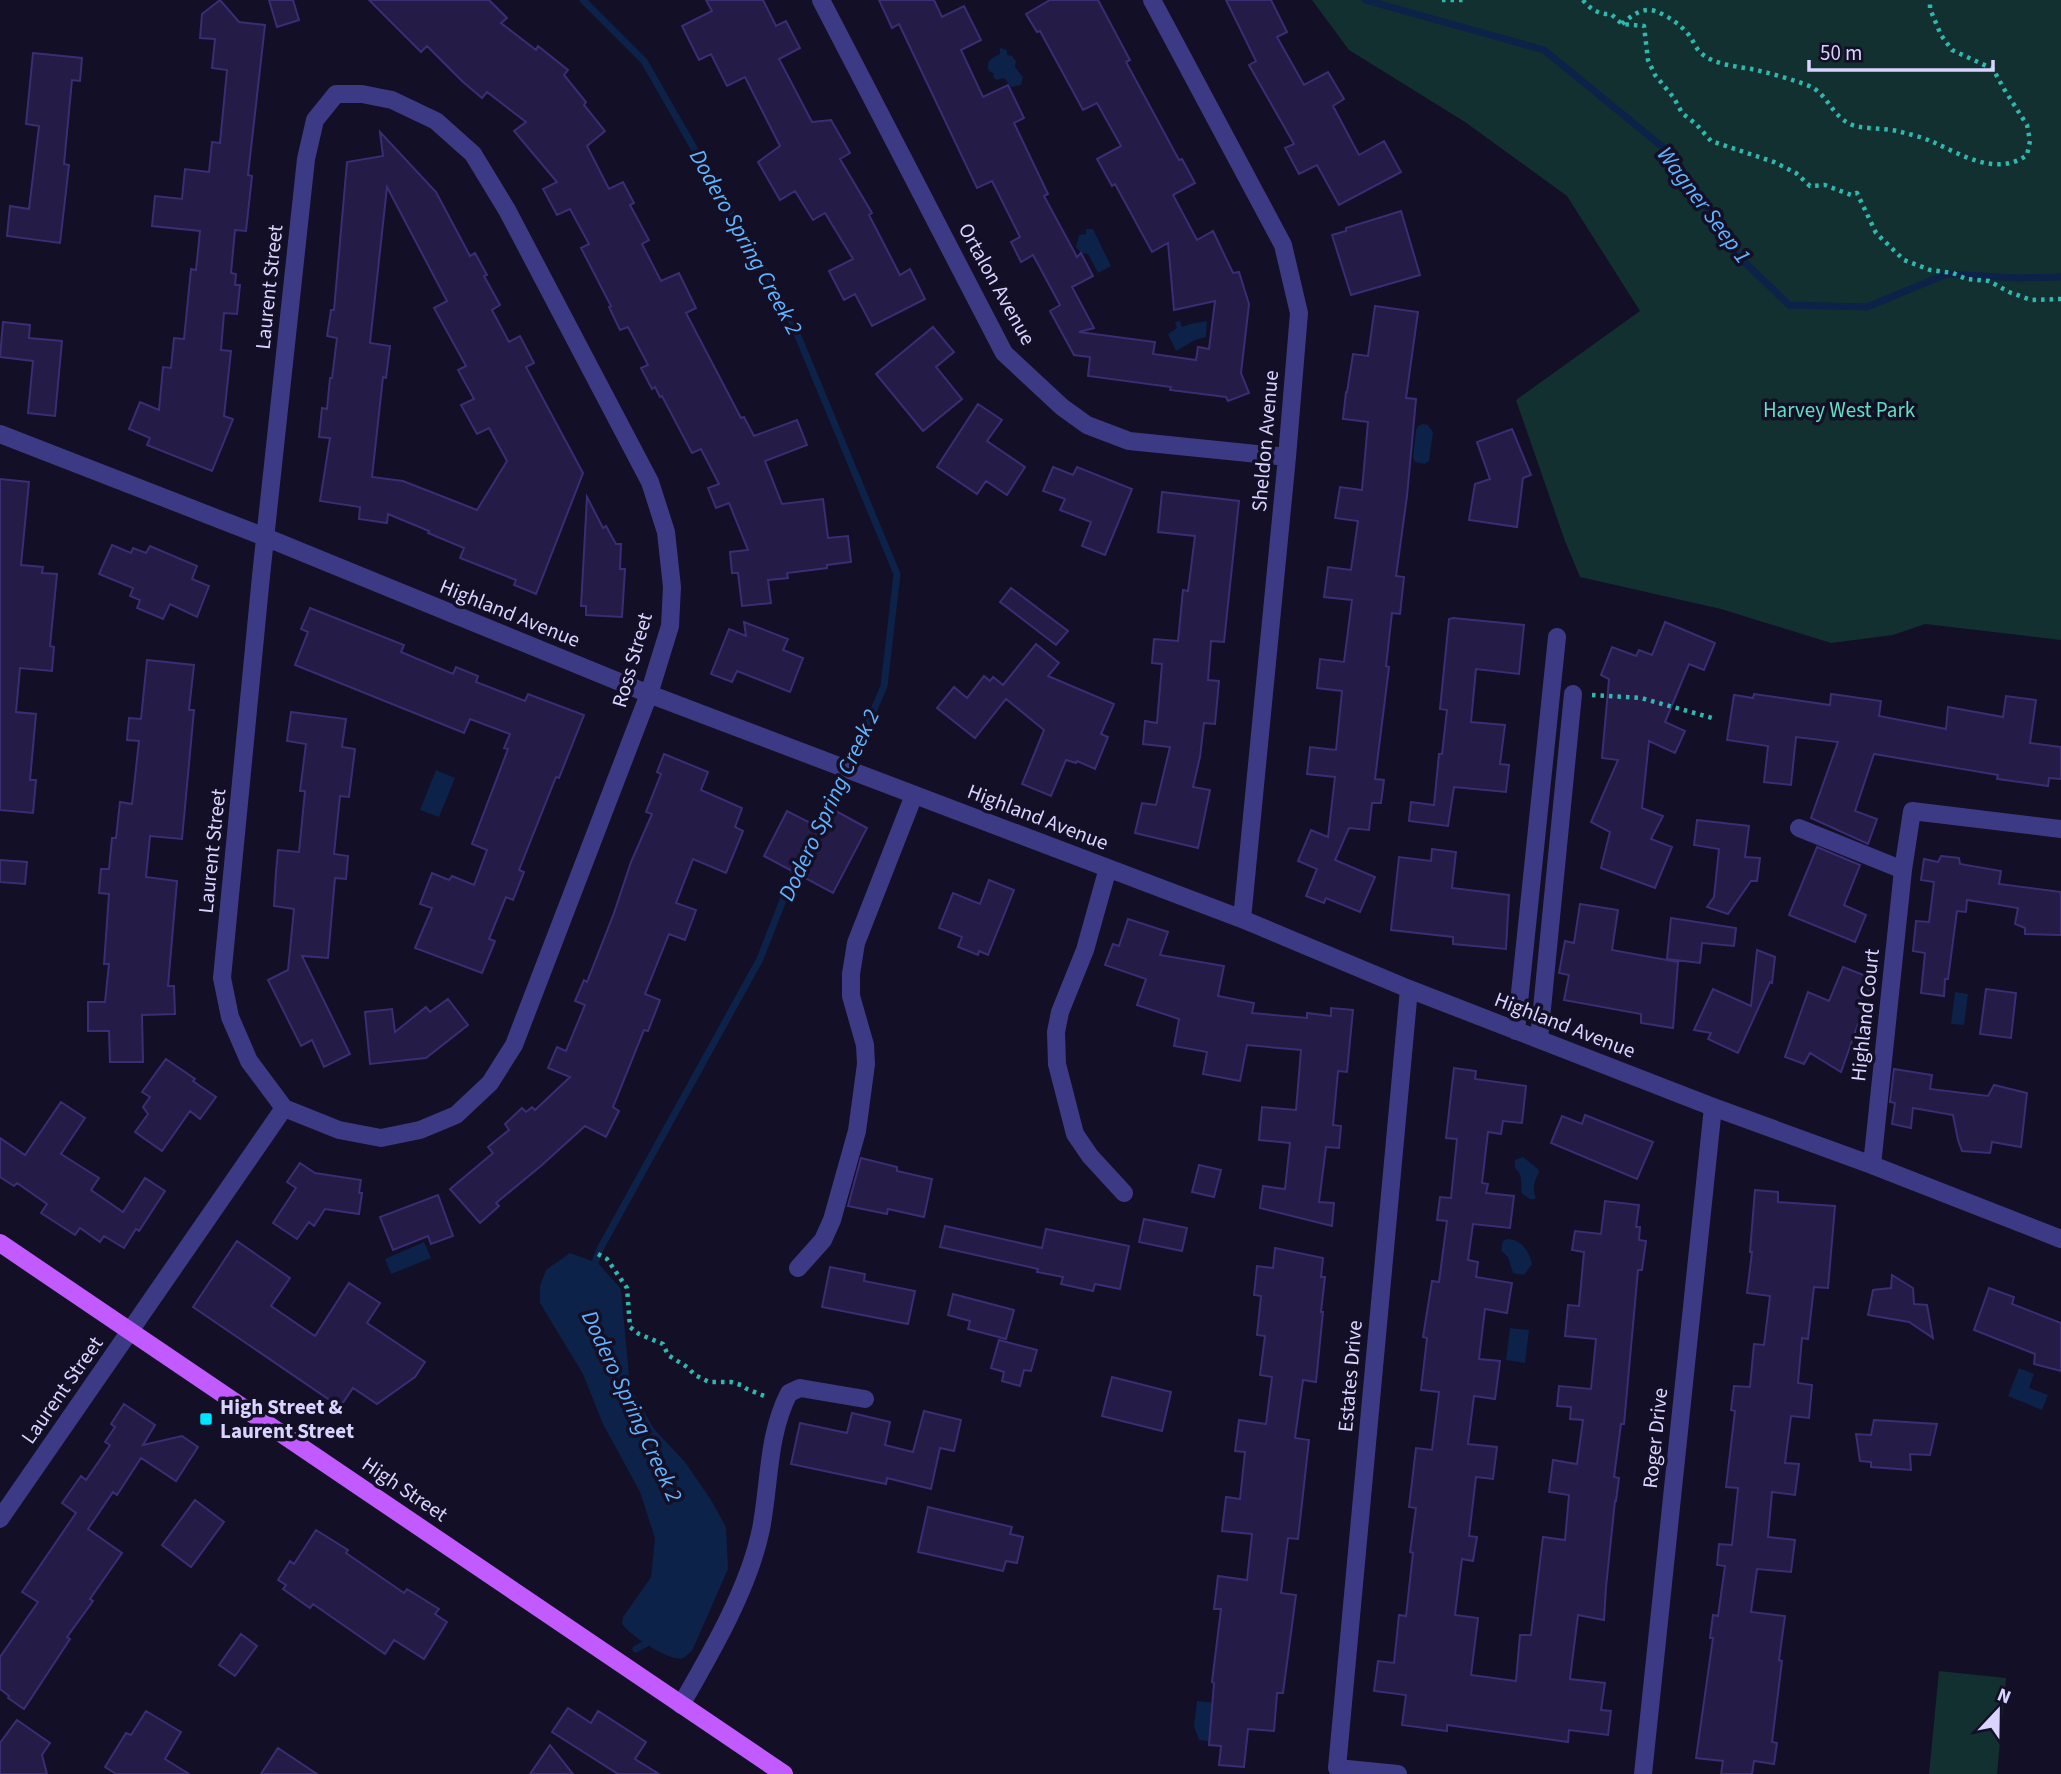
<svg xmlns="http://www.w3.org/2000/svg" width="2061" height="1774" font-family="'Source Sans 3',sans-serif">
<style>
.green{fill:#12302f}
.water{fill:#0c2248}
.lines{fill:none;stroke-linecap:round;stroke-linejoin:round}
.stream{stroke:#0c2248;stroke-width:7}
.building{fill:#241b47;stroke:#3b2d73;stroke-width:2;fill-rule:evenodd}
.path{stroke:#2fb8b0;stroke-width:4.5;stroke-dasharray:3.5 5;stroke-linecap:butt}
.minor{stroke:#3d3a85;stroke-width:18}
.major{stroke:#c25bff;stroke-width:18}
.poi-dot{fill:#00e5ff;stroke:#130f26;stroke-width:2.5}
.labels{text-anchor:middle;dominant-baseline:central;stroke-width:7;stroke-linejoin:round;paint-order:stroke}
.street-label{font-size:21px;fill:#d9d4ff;stroke:#130f26}
.park-label{font-size:21px;fill:#5fe0c0;stroke:#130f26}
.poi-label{font-size:21px;font-weight:bold;fill:#d9d4ff;stroke:#130f26;text-anchor:start}
.water-label{font-size:23px;font-style:italic;fill:#62b6ff;stroke:#130f26}
</style>
<rect width="100%" height="100%" fill="#130f26"/>
<path class="green" d="M1312 0H2061V640L1925 624 1893 635 1831 643 1721 609 1580 577 1565 541 1516 400 1640 311 1567 196 1465 122 1349 50Z
M1939 1671 2006 1678 1997 1774H1929Z"/>
<path class="water" d="M1000 48 1007 50V55L1012 56 1016 61 1015 67 1023 77 1021 85 1011 87 1004 78 996 80 993 76 994 74 989 71C985 61 992 58 1000 54Z
M1086 229H1093L1111 266 1098 273 1088 254 1081 253 1076 247 1079 235 1086 234Z
M1180 321 1182 327 1190 324 1207 321 1206 337 1195 340 1176 351 1168 334 1177 328 1175 322Z
M1423 424 1428 425 1433 432 1429 461 1425 464 1415 462 1413 457 1416 430 1418 426Z
M436 770 455 778 439 817 420 810Z
M1955 992 1968 994 1964 1025 1951 1024Z
M1523 1157 1538 1169 1539 1173C1534 1180 1532 1190 1536 1198 1530 1202 1527 1196 1522 1194 1520 1182 1524 1177 1515 1168V1160Z
M1507 1239C1521 1239 1529 1251 1532 1264L1524 1275 1513 1273 1508 1257 1501 1250 1503 1241Z
M424 1242 431 1258 391 1274 385 1259Z
M570 1253 598 1263 621 1289 630 1387 654 1429 685 1462 711 1500 726 1527 728 1569 692 1651C691 1651 684 1658 683 1658 670 1663 630 1635 622 1624L623 1617 651 1577 655 1538 640 1492 603 1424 583 1374 540 1303V1286L546 1270Z
M1510 1328 1529 1330 1525 1363 1506 1360Z
M2019 1368 2034 1374 2029 1388 2048 1395 2042 1410 2008 1396Z
M1197 1701 1216 1703 1212 1742 1199 1740 1194 1726Z"/>
<g class="lines">
<path class="stream" d="M583 0 644 61 788 312 897 574 884 686 856 752 812 834
M1365 0 1544 50 1670 153 1736 254 1789 305 1867 307 1947 274 2016 278 2061 277
M593 1268 600 1249 760 959 797 864
M636 1649 654 1639"/>
</g>
<path class="building" d="M220 0 239 22 265 25 248 175 252 176 246 231 235 230 231 273 236 274 235 285H240L237 314 224 313 221 350 231 351 224 416 233 419 212 471 147 445 150 438 129 429 140 402 159 410 163 367 171 368 174 338 184 339 191 269 196 270 200 231 152 226 155 196 182 199 185 169 209 172 212 142 220 143 227 70 212 68 215 39 200 38 202 14Z
M269 0H293L299 20 277 27Z
M369 0H489L507 18 501 23 536 50 538 46 568 70 564 75 586 102 584 105 605 131 587 146 609 189 623 182 634 203 630 205 649 240 642 244 661 281 679 273 696 308 686 313 741 418 744 417 754 436 797 420 807 445 765 461 782 504 823 499 828 538 848 536 851 562 827 565V568L787 573 788 578 768 580 771 603 742 606 738 573H732L730 552 748 550 729 503 716 508 708 488 719 484 701 449 692 453 662 396 660 397 655 387 652 389 641 368 648 365 628 327 620 330 609 307 611 306 581 248 589 244 570 209 557 215 543 189 557 182 514 131 526 122 487 92 482 98 463 82 427 46 421 52Z
M706 0H763L776 26 786 21 800 48 779 59 812 122 831 120 850 153 840 159 872 213 869 215 900 275 910 269 925 299 872 326 855 294 844 300 829 271 853 259 825 213 813 220 795 191 780 200 758 162 780 146 745 77 727 86 711 54 699 60 682 26 712 11Z
M879 0H934L942 17 964 6 981 40 961 50 983 97 1008 85 1024 118 1014 123 1048 194 1044 196 1077 257 1081 253 1093 276 1072 287 1094 328 1079 332 1155 342 1153 354 1196 360 1198 347 1209 349 1215 301 1174 310 1168 243 1152 252 1115 184 1112 186 1097 159 1121 146 1097 103 1083 110 1040 31 1037 32 1026 14 1050 0H1098L1130 60 1126 62 1179 160 1182 159 1195 183 1173 195 1197 240 1213 231 1233 273 1239 272 1249 304 1241 373 1249 393 1228 401 1226 397 1170 390 1171 387 1088 376 1090 357 1074 355 1050 311 1060 305 1033 255 1021 262 1011 242 1020 237 992 181 977 188 899 24 892 28Z
M1226 0H1271L1287 32 1277 37 1304 85 1328 72 1344 99 1333 106 1359 155 1384 141 1401 172 1339 205 1317 165 1299 174 1285 148 1294 144 1249 65 1256 61Z
M33 53 82 58 80 81 72 80 64 164 69 165 60 243 7 236 10 206 29 209 39 126 26 124Z
M380 132 436 192 470 256 475 253 487 275 484 276 500 305 492 310 509 342 520 336 534 363 526 367 583 473 536 594 514 585 516 580 460 558 464 548 428 533 429 531 388 514 387 523 359 519 360 507 320 501 330 438 319 437 322 408 327 409 330 378H332L337 338 327 336 331 310H334L347 162 383 156ZM387 187 447 301 434 308 466 366 458 370 474 399 461 405 477 434 489 428 507 461 477 510 403 481 372 477 383 377 386 378 390 346 370 343Z
M1401 211 1420 275 1351 295 1332 235 1346 231V228Z
M1375 306 1418 312 1406 398 1416 399 1407 496 1396 576 1404 577 1400 614 1392 613 1386 666 1389 667 1375 779 1384 780 1381 803H1372L1369 830 1349 828 1335 860 1375 877 1360 912 1326 898 1324 903 1306 896 1317 869 1298 861 1311 830 1328 837 1335 777 1307 774 1310 747 1336 750 1342 691 1317 688 1320 659 1344 662 1352 600 1324 597 1328 567 1351 570 1358 521 1335 518 1340 487 1362 490 1368 422 1343 419 1346 392H1347L1353 354 1368 356Z
M3 322 30 325 29 338 62 341 55 416 28 413 33 361 0 357Z
M933 327 954 352 936 367 962 399 923 431 876 374Z
M978 404 1002 420 987 441 1025 467 1007 495 986 481 977 494 937 467Z
M1512 429 1531 475 1523 478 1517 527 1469 520 1475 484 1490 479 1477 442Z
M1053 467 1073 475 1077 467 1132 489 1105 555 1082 546 1091 522 1060 510 1065 499 1043 491Z
M0 479 29 482 21 565 43 567 42 573 57 574 50 646 54 647 52 671 20 668 16 712 36 714 30 780H36L33 813 0 810Z
M1162 492 1239 501 1224 642 1211 641 1208 680 1219 681 1215 724 1204 723 1200 757 1193 787 1210 790 1198 848 1135 833 1142 803 1156 805 1170 747 1143 744 1145 721 1157 723 1162 664 1152 663 1154 639 1178 641 1183 590 1188 591 1195 536 1158 532Z
M587 497 603 528 606 526 616 544H621L620 569H625L622 617 586 615V606H581Z
M112 545 131 553 133 548 146 553 150 546 197 566 192 579 209 586 197 617 170 604 163 619 137 608 140 600 130 596 133 588 99 574Z
M1011 588 1068 631 1056 645 1000 602Z
M310 608 404 645 401 652 453 674 456 667 478 676 476 682 525 701 528 694 584 715 559 778 556 777 519 870 524 872 513 900 506 897 489 939 495 941 482 973 415 948 432 908 420 904 432 873 449 880 452 876 474 885 487 850 472 844 508 749 504 748 510 734 470 719 464 733 295 665 308 632 301 629Z
M1453 618 1524 625 1519 674 1476 669 1471 722 1505 725 1500 764 1509 765 1506 792 1454 787 1448 826 1409 821 1411 802 1434 805 1439 754H1442L1447 710 1440 709 1449 619Z
M744 622 788 639 783 650 803 658 790 692 737 671 732 682 711 674 729 629 746 636Z
M1665 622 1715 643 1704 670 1689 664 1665 722 1685 731 1675 753 1649 741 1642 808 1663 816 1651 839 1672 847 1655 888 1601 868 1610 832 1591 822 1618 760 1602 758 1609 679 1601 675 1612 647 1636 656 1639 650 1652 655Z
M1036 644 1059 663 1048 676 1114 704 1101 734 1108 737 1095 769 1077 761 1076 763 1066 760 1051 796 1022 784 1044 730 1006 699 975 738 937 708 954 687 967 698 984 676 990 681 993 677 1003 685Z
M147 660 194 665 189 710H194L182 839 150 836 146 877 177 881 168 986H174L175 1014 142 1015 143 1062H110L109 1031H88V1002H105L109 964H104L109 894 99 893 101 869H109L112 838H116L120 802 132 804 139 741 127 740 129 718 141 719Z
M1754 694 1830 705 1831 694 1881 701 1879 716 1946 729 1948 707 2003 717 2006 696 2036 700 2030 743 2061 747V779L2049 778 2048 786 1997 779 1998 775 1874 754 1855 811 1877 819 1868 844 1811 818 1838 742 1796 737 1791 785 1764 782 1768 746 1727 740 1734 695 1753 698Z
M291 712 346 719 342 747 355 749 349 797 340 796 334 854 348 856 346 879 335 878 328 958 302 956 350 1054 324 1067 312 1040 301 1046 268 980 288 970 294 909 274 906 276 872 278 850 299 852 305 791H300L306 744 287 741Z
M664 754 708 772 701 790 742 808 735 827 743 831 726 873 693 859 676 903 696 910 685 940 669 934 645 994 660 1000 648 1031 644 1030 613 1107 619 1111 606 1137 585 1126 542 1165 496 1203 499 1206 480 1223 450 1189 493 1153 488 1147 509 1130 505 1124 522 1108 526 1112 532 1107 535 1110 570 1077 548 1068 557 1047 566 1051 585 1005 575 1001 584 980 587 982 614 913 631 862 652 814 646 812 661 774 657 772Z
M834 810 867 828 833 893 764 856 787 811 824 830Z
M1697 820 1749 826 1745 857 1760 858 1757 881H1751L1728 914 1707 907 1714 897 1719 849 1694 845Z
M1817 847 1860 865 1844 905 1866 915 1855 942 1789 915Z
M1432 849 1456 852 1452 888 1509 895 1506 949 1453 944V937L1391 930 1399 857 1431 861Z
M1941 856 1959 858 1960 864 2001 871 1999 884 2061 892V935L2025 934V928L2015 924 2018 908 1967 900 1966 912 1957 911 1948 979H1945L1944 996 1921 993 1925 953 1913 951 1916 921 1929 922 1934 882 1921 880 1924 859 1938 862Z
M0 860 27 862 25 884 0 882Z
M989 880 1014 890 988 955 979 951 978 955 958 947 962 937 939 928 953 893 980 904Z
M1580 904 1618 910 1612 950 1678 962 1673 1028 1641 1023V1014L1564 1000 1569 975 1559 973 1565 941 1574 943Z
M1671 918 1736 928 1734 946 1702 943 1700 963 1667 959Z
M1128 919 1168 932 1160 955 1224 966 1218 996 1254 1003 1252 1013 1307 1018V1013L1331 1016V1008L1353 1010 1347 1072 1338 1071 1333 1125 1341 1126 1339 1148 1326 1147 1319 1202 1334 1203 1332 1226 1260 1208 1263 1186 1285 1189 1290 1143 1259 1140 1262 1107 1296 1110 1301 1050 1247 1045 1240 1081 1203 1074 1207 1052 1174 1046 1179 1019 1137 1005 1146 979 1105 965 1113 944 1119 946Z
M1757 950 1775 957 1772 983 1770 982 1738 1053 1708 1039 1711 1033 1694 1030 1713 989 1751 1006Z
M1843 967 1874 979 1841 1072 1810 1053 1804 1064 1785 1057 1808 992 1829 1001Z
M1986 989 2016 993 2011 1038 1980 1034Z
M448 999 468 1025 426 1058 370 1064 365 1012 392 1009 395 1032 426 1007 430 1012Z
M166 1059 195 1079 193 1081 216 1097 200 1119 190 1111 162 1151 135 1132 148 1114 143 1107 150 1097 142 1092Z
M1454 1068 1476 1071 1475 1079 1526 1086 1522 1123 1503 1121 1501 1134 1488 1132 1482 1183 1488 1184 1486 1193 1514 1196 1510 1228 1473 1224 1468 1260 1478 1262 1476 1277 1512 1283 1507 1313 1485 1309 1479 1359 1500 1361 1495 1399 1474 1396 1468 1444 1497 1447 1493 1479 1476 1477 1469 1536 1477 1537 1473 1561 1462 1559 1455 1615 1478 1618 1471 1675 1516 1681 1520 1635H1531L1543 1537 1565 1540 1569 1495 1549 1492 1553 1460 1577 1464 1583 1420 1570 1419 1571 1407 1557 1406 1559 1386 1591 1389 1596 1339 1565 1336 1568 1305 1579 1306 1584 1252 1572 1250 1575 1231 1601 1234 1605 1201 1639 1205 1636 1227H1640L1639 1240 1646 1241 1642 1270H1638L1624 1424H1621L1614 1477 1619 1478 1616 1501H1615L1606 1587 1604 1620 1578 1615 1570 1679 1605 1683 1601 1710 1611 1711 1608 1735 1569 1730 1568 1742 1447 1725V1731L1402 1725 1406 1695 1374 1691 1378 1661 1394 1663 1399 1615 1406 1616 1413 1553 1410 1552 1416 1508 1409 1507 1416 1448 1432 1450 1439 1392 1421 1390 1427 1338 1423 1337 1432 1281 1439 1282 1447 1221 1437 1220 1440 1197 1451 1198 1457 1139 1446 1138Z
M1894 1069 1932 1075 1930 1089 1988 1096 1994 1085 2027 1093 2021 1147 1992 1142 1990 1153 1962 1151 1958 1140 1953 1115 1913 1108 1911 1128 1892 1124 1895 1103 1890 1102Z
M61 1102 85 1118 61 1154 99 1178 91 1190 123 1212 145 1178 165 1191 139 1231 136 1229 124 1248 104 1236 100 1242 80 1228 75 1235 41 1213 47 1204 17 1183 14 1186 0 1177V1138L25 1155Z
M1585 1115 1653 1142 1637 1179 1551 1143 1562 1116 1582 1124Z
M861 1158 897 1167V1171L932 1179 924 1217 888 1209 887 1214 848 1206Z
M300 1163 315 1173 361 1180 359 1193H362L359 1214 325 1209 314 1226 309 1222 297 1239 273 1223 296 1188 287 1182Z
M1199 1165 1221 1170 1214 1197 1192 1192Z
M1755 1190 1778 1192V1202L1835 1206 1828 1288 1814 1287 1808 1339 1802 1338 1798 1383 1812 1385 1809 1418 1791 1416 1785 1463 1799 1464 1795 1495 1772 1492 1768 1537 1795 1540 1791 1572 1757 1569 1751 1612 1785 1616 1779 1660 1782 1661 1772 1742 1777 1743 1774 1764 1754 1761 1752 1774H1721L1723 1761 1696 1758 1713 1638H1710L1713 1615 1718 1616 1725 1566 1717 1565 1719 1544 1732 1545 1738 1488 1726 1487 1735 1411 1731 1410 1734 1386 1750 1387 1754 1344 1764 1345 1770 1296 1747 1293 1752 1252H1750Z
M438 1195 453 1236 431 1244 428 1236 393 1250 380 1217Z
M1144 1219 1187 1228 1182 1251 1139 1242Z
M945 1226 1042 1248 1046 1229 1129 1246 1120 1289 1095 1284 1093 1291 1061 1284 1063 1277 1037 1272 1038 1269 940 1247Z
M237 1241 290 1278 271 1306 315 1336 349 1283 380 1303 367 1323 425 1362 415 1377 377 1404 353 1388 340 1407 193 1307Z
M1275 1248 1323 1258 1321 1277H1325L1321 1312H1323L1316 1382 1303 1380 1295 1438 1309 1440 1298 1539 1288 1538 1281 1593 1296 1595 1283 1693H1277L1274 1731 1248 1729 1244 1767 1219 1765 1221 1746 1209 1745 1214 1683 1212 1682 1221 1609H1214L1218 1576 1247 1580 1252 1534 1222 1531 1226 1497 1240 1499 1245 1452 1235 1451 1239 1420 1266 1424 1272 1377 1260 1375 1265 1336 1257 1335 1261 1296 1254 1295 1257 1266 1273 1268Z
M830 1267 865 1274 864 1281 915 1291 908 1324 822 1307Z
M1892 1275 1913 1288 1914 1304 1927 1305 1933 1338 1909 1322 1868 1315 1873 1290 1891 1288Z
M1989 1288 2014 1297 2012 1304 2061 1323V1371L2034 1364 2035 1354 1974 1330Z
M953 1294 1014 1310 1006 1339 968 1329 970 1321 948 1315Z
M999 1340 1037 1350 1031 1371 1024 1370 1020 1386 1002 1381 1004 1372 991 1368Z
M1112 1377 1171 1392 1162 1431 1102 1416Z
M124 1404 155 1425 143 1445 182 1436 198 1447 176 1481 141 1458 117 1495 113 1492 88 1529 122 1553 90 1599 93 1601 67 1637 70 1639 24 1709 8 1698 9 1696 0 1689V1657L38 1602 22 1592 76 1513 62 1503 81 1476 86 1480 110 1445 105 1442 115 1427 111 1424Z
M924 1411 961 1420 954 1451 940 1448 931 1489 887 1478 886 1484 791 1464 800 1423 847 1433 852 1413 890 1422 885 1445 913 1452Z
M1874 1420 1937 1424 1930 1455 1910 1454 1911 1470 1871 1467V1462L1860 1461 1856 1434 1871 1435Z
M195 1500 224 1522 191 1567 162 1545Z
M928 1507 1012 1527 1010 1534 1023 1537 1017 1563 1006 1561 1003 1571 918 1552Z
M316 1530 348 1550 346 1553 404 1593 407 1589 439 1609 435 1614 447 1622 424 1659 394 1640 385 1654 313 1604 310 1608 283 1589 286 1585 278 1580 290 1561 294 1564Z
M241 1634 257 1646 235 1676 219 1665Z
M568 1708 591 1723 598 1711 646 1742 635 1759 659 1774H618L552 1732Z
M146 1711 181 1732 165 1759 189 1774H116L105 1767 126 1733 131 1735Z
M17 1720 50 1743 42 1755 47 1774H0V1743Z
M550 1745 573 1774H530Z
M278 1748 317 1774H261Z"/>
<g class="lines">
<path class="path" d="M1442 0H1463
M1583 0C1590 9 1599 15 1611 14L1622 24 1644 26 1648 60 1655 75 1674 98 1682 113 1696 124 1711 141 1774 162 1796 173 1810 186 1825 185 1851 195 1857 193 1876 233 1904 260 1930 270 1953 273 1966 279 1989 281 2009 292 2031 300 2061 299
M1622 24C1631 16 1642 7 1655 11 1668 16 1680 24 1689 35 1693 40 1696 49 1701 53 1716 66 1738 66 1756 70 1773 74 1791 79 1807 85 1828 93 1830 114 1850 124 1859 129 1884 128 1897 131 1909 134 1922 137 1933 142 1962 155 1997 177 2027 155L2030 141 2027 125 2004 89 1993 69 1952 50 1941 35 1930 9V0
M1592 695 1641 698 1716 719
M598 1254 607 1259 627 1288 630 1327 639 1334 663 1344 668 1355 687 1367 695 1375 709 1382H731L741 1385 747 1389 767 1397"/>
<path class="minor" d="M821 0 1004 353 1062 407 1087 425 1129 441 1287 457
M1152 0 1283 245 1299 313 1287 457 1242 919
M0 434 265 537 649 694 1242 919 1409 989 1713 1107 1872 1165 2061 1239
M1799 828 1903 870 1912 811 2061 829
M1108 868 1085 950 1060 1012 1056 1032 1057 1064 1075 1134 1090 1156 1124 1193
M1516 1031 1557 637
M1539 1039 1573 694
M1872 1165 1903 870
M798 1268 823 1240 832 1220 857 1131 866 1064 865 1045 851 996V974L856 943 914 795
M0 1519 284 1108 249 1061 230 1017 222 978 261 576 306 159 315 120 336 94H362L392 100 436 121 473 154 507 210 650 482 666 532 672 587 670 626 649 694 514 1045 490 1083 456 1115 420 1130 381 1138 339 1130 284 1108
M681 1705C711 1653 749 1588 761 1529 770 1483 767 1436 789 1393L800 1388 865 1399
M1398 1774 1337 1768 1409 989
M1643 1774 1713 1107"/>
<path class="major" d="M0 1243 784 1774"/>
</g>
<rect class="poi-dot" x="199" y="1412" width="14" height="14" rx="3.5"/>
<g class="labels">
<g class="street-label">
<text transform="translate(997 284) rotate(61)">Ortalon Avenue</text>
<text transform="translate(269 287) rotate(-84)">Laurent Street</text>
<text transform="translate(1265 441) rotate(-85)">Sheldon Avenue</text>
<text transform="translate(510 613) rotate(22)">Highland Avenue</text>
<text transform="translate(632 660) rotate(-74)">Ross Street</text>
<text transform="translate(1038 817) rotate(21)">Highland Avenue</text>
<text transform="translate(212 851) rotate(-84)">Laurent Street</text>
<text transform="translate(1865 1015) rotate(-84)">Highland Court</text>
<text transform="translate(1565 1025) rotate(21)">Highland Avenue</text>
<text transform="translate(1350 1376) rotate(-85)">Estates Drive</text>
<text transform="translate(62 1390) rotate(-55)">Laurent Street</text>
<text transform="translate(1655 1438) rotate(-84)">Roger Drive</text>
<text transform="translate(405 1489) rotate(34)">High Street</text>
</g>
<g class="park-label">
<text x="1839" y="410">Harvey West Park</text>
</g>
<g class="poi-label">
<text x="220" y="1407">High Street &amp;<tspan x="220" dy="24">Laurent Street</tspan></text>
</g>
<g class="water-label">
<text transform="translate(1704 205) rotate(53)">Wagner Seep 1</text>
<text transform="translate(746 242) rotate(61)">Dodero Spring Creek 2</text>
<text transform="translate(829 805) rotate(-65)">Dodero Spring Creek 2</text>
<text transform="translate(632 1406) rotate(65)">Dodero Spring Creek 2</text>
</g>
</g>
<g transform="translate(1998 1711) rotate(22)" stroke="#130f26" stroke-width="5" paint-order="stroke">
<path d="M0-5L12 26L0 18L-12 26Z" fill="#d9d4ff"/>
<text y="-10" font-size="19" font-weight="bold" text-anchor="middle" fill="#d9d4ff">N</text>
</g>
<path d="M1809 60v10h184v-10" fill="none" stroke="#d9d4ff" stroke-width="3.5"/>
<text x="1820" y="60" font-size="21" fill="#d9d4ff" stroke="#130f26" stroke-width="5" paint-order="stroke">50 m</text>
</svg>
